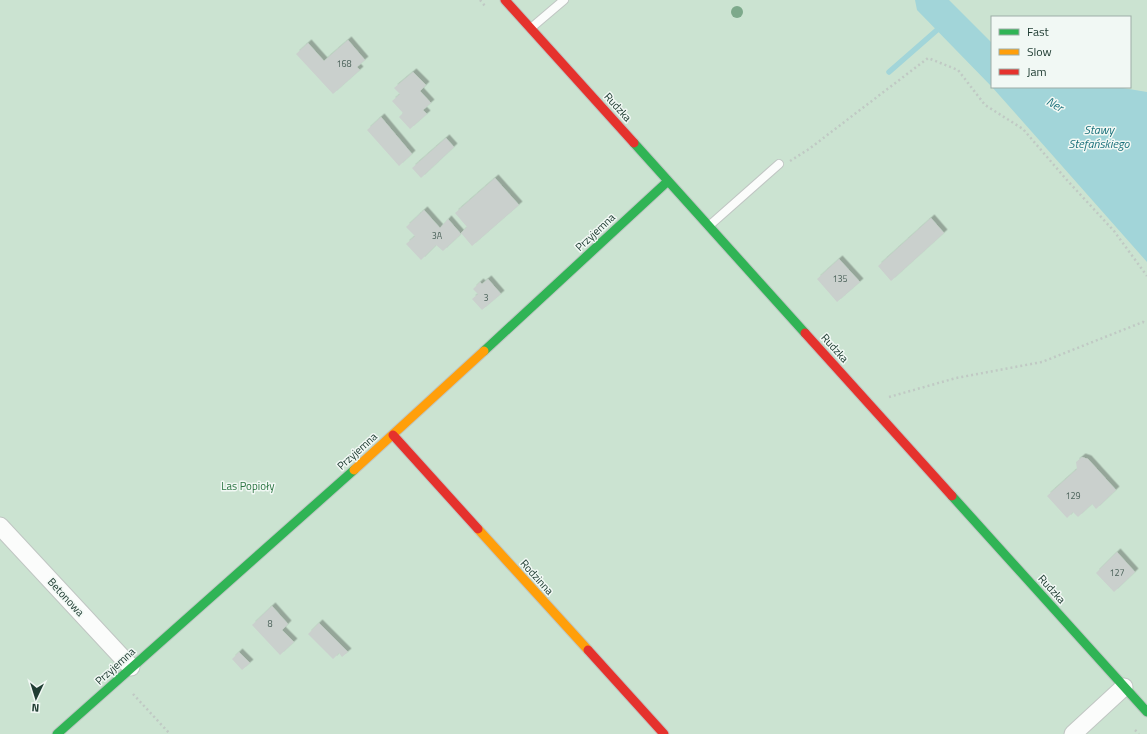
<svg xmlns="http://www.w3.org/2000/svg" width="1147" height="734" font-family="'Titillium Web',sans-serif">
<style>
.green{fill:#cbe3d1;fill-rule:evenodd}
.water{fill:#a2d5d9}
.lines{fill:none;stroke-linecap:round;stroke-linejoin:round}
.stream{stroke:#a2d5d9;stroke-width:5.5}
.building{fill:#cad0cd;filter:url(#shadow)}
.lane-casing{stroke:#c0c6c3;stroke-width:10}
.street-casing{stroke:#c0c6c3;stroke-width:19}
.fast-casing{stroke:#bec7c3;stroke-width:11}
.slow-casing{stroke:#bec7c3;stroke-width:11}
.jam-casing{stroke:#bec7c3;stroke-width:11}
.path{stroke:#c0c9c4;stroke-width:2.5;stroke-dasharray:2 3;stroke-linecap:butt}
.lane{stroke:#fbfcfb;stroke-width:8}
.street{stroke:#fbfcfb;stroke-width:17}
.fast{stroke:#30b455;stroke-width:9}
.slow{stroke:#ff9f0a;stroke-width:9}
.jam{stroke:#e5322d;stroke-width:9}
.tree{fill:#7da98b}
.labels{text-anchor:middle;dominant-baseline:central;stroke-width:3;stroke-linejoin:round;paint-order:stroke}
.number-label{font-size:9px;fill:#4b625a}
.street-label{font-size:11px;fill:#203d33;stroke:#f1f8f4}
.park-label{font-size:11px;fill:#2a7441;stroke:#f1f8f4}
.water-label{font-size:12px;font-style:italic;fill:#19707a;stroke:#f1f8f4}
</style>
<defs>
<filter id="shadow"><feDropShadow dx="3.5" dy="-3.5" stdDeviation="0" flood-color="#0004"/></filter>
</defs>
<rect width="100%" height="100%" fill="#e3e9e6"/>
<path class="green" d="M0 0H1147V734H0ZM992 17H1130V87H992Z"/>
<path class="water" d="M915 0H949L992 43V87L917 10Z
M992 87H1117L1147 92V262Z"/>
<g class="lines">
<path class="stream" d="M889 72 937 30"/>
</g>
<path class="building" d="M348 40 365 60 357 67 360 70 333 94 296 54 308 43 324 61Z
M413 72 426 85 420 91 431 103 423 110 427 114 410 129 399 117 403 113 392 101 400 94 394 88Z
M381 117 412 154 399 166 367 130Z
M446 138 454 147 421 178 412 168Z
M495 178 519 205 472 246 461 233 467 227 455 213Z
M424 210 440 228 448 219 461 234 443 251 436 245 421 260 406 244 415 236 406 227Z
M931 218 944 233 891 281 878 266Z
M839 259 860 282 837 302 817 279Z
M488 279 501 294 482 310 472 299 478 294 473 289 480 282 482 284Z
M1082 457 1088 459 1116 490 1096 509 1092 504 1078 517 1073 512 1067 518 1047 496 1077 469 1076 462Z
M1117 552 1135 572 1114 592 1096 573Z
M272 606 288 624 282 630 294 642 280 655 252 625Z
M319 623 348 652 342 657 339 653 333 659 308 634Z
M239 652 250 663 242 670 232 659Z"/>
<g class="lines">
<defs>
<path id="lane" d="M531 28 564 0
M710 225 779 164"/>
<path id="street" d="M0 526 131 667
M1073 734 1124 687"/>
<path id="fast" d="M634 143 805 333
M484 351 668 181
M952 496 1147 712
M57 734 354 470"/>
<path id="slow" d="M354 470 484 351
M478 529 588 650"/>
<path id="jam" d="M505 0 634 143
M805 333 952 496
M393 435 478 529
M588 650 664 734"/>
</defs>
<use href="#lane" class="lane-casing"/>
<use href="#street" class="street-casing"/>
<use href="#fast" class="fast-casing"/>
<use href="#slow" class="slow-casing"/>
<use href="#jam" class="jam-casing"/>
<path class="path" d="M480 0 485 6
M790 161 809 149 928 58 958 70 985 105 1023 129 1066 179 1114 231 1147 276
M889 397 956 378 1042 362 1143 322 1147 323
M133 694 170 734
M1135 730 1139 734"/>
<use href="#lane" class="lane"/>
<use href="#street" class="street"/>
<use href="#fast" class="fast"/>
<use href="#slow" class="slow"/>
<use href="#jam" class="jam"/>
</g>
<circle class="tree" cx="737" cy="12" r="6"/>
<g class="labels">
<g class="number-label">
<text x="344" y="63">168</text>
<text x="437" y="235">3A</text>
<text x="840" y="278">135</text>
<text x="486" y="297">3</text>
<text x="1073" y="495">129</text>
<text x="1117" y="572">127</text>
<text x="270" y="623">8</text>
</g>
<g class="street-label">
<text transform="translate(618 107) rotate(48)">Rudzka</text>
<text transform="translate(595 232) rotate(-43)">Przyjemna</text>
<text transform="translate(835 348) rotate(48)">Rudzka</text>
<text transform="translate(357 451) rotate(-42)">Przyjemna</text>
<text transform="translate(537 577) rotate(48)">Rodzinna</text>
<text transform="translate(1052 589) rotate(48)">Rudzka</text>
<text transform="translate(66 597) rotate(47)">Betonowa</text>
<text transform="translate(115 666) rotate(-42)">Przyjemna</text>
</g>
<g class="park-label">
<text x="248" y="486">Las Popioły</text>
</g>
<g class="water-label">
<text transform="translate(1055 104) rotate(30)">Ner</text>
<text x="1099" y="129">Stawy<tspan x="1099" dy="14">Stefańskiego</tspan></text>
</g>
</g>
<rect x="991" y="16" width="140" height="72" fill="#f1f8f4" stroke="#9dada7"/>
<rect x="999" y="29" width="20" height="6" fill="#30b455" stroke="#9dada7"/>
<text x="1027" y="36" font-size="12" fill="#203d33">Fast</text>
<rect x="999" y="49" width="20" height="6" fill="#ff9f0a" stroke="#9dada7"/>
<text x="1027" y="56" font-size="12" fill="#203d33">Slow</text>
<rect x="999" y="69" width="20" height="6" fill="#e5322d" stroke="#9dada7"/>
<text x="1027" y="76" font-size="12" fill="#203d33">Jam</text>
<g transform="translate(36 698) rotate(184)" stroke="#f1f8f4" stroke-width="3" paint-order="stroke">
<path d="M0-3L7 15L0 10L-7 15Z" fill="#203d33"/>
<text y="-6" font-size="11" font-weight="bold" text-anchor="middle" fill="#203d33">N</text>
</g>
</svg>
